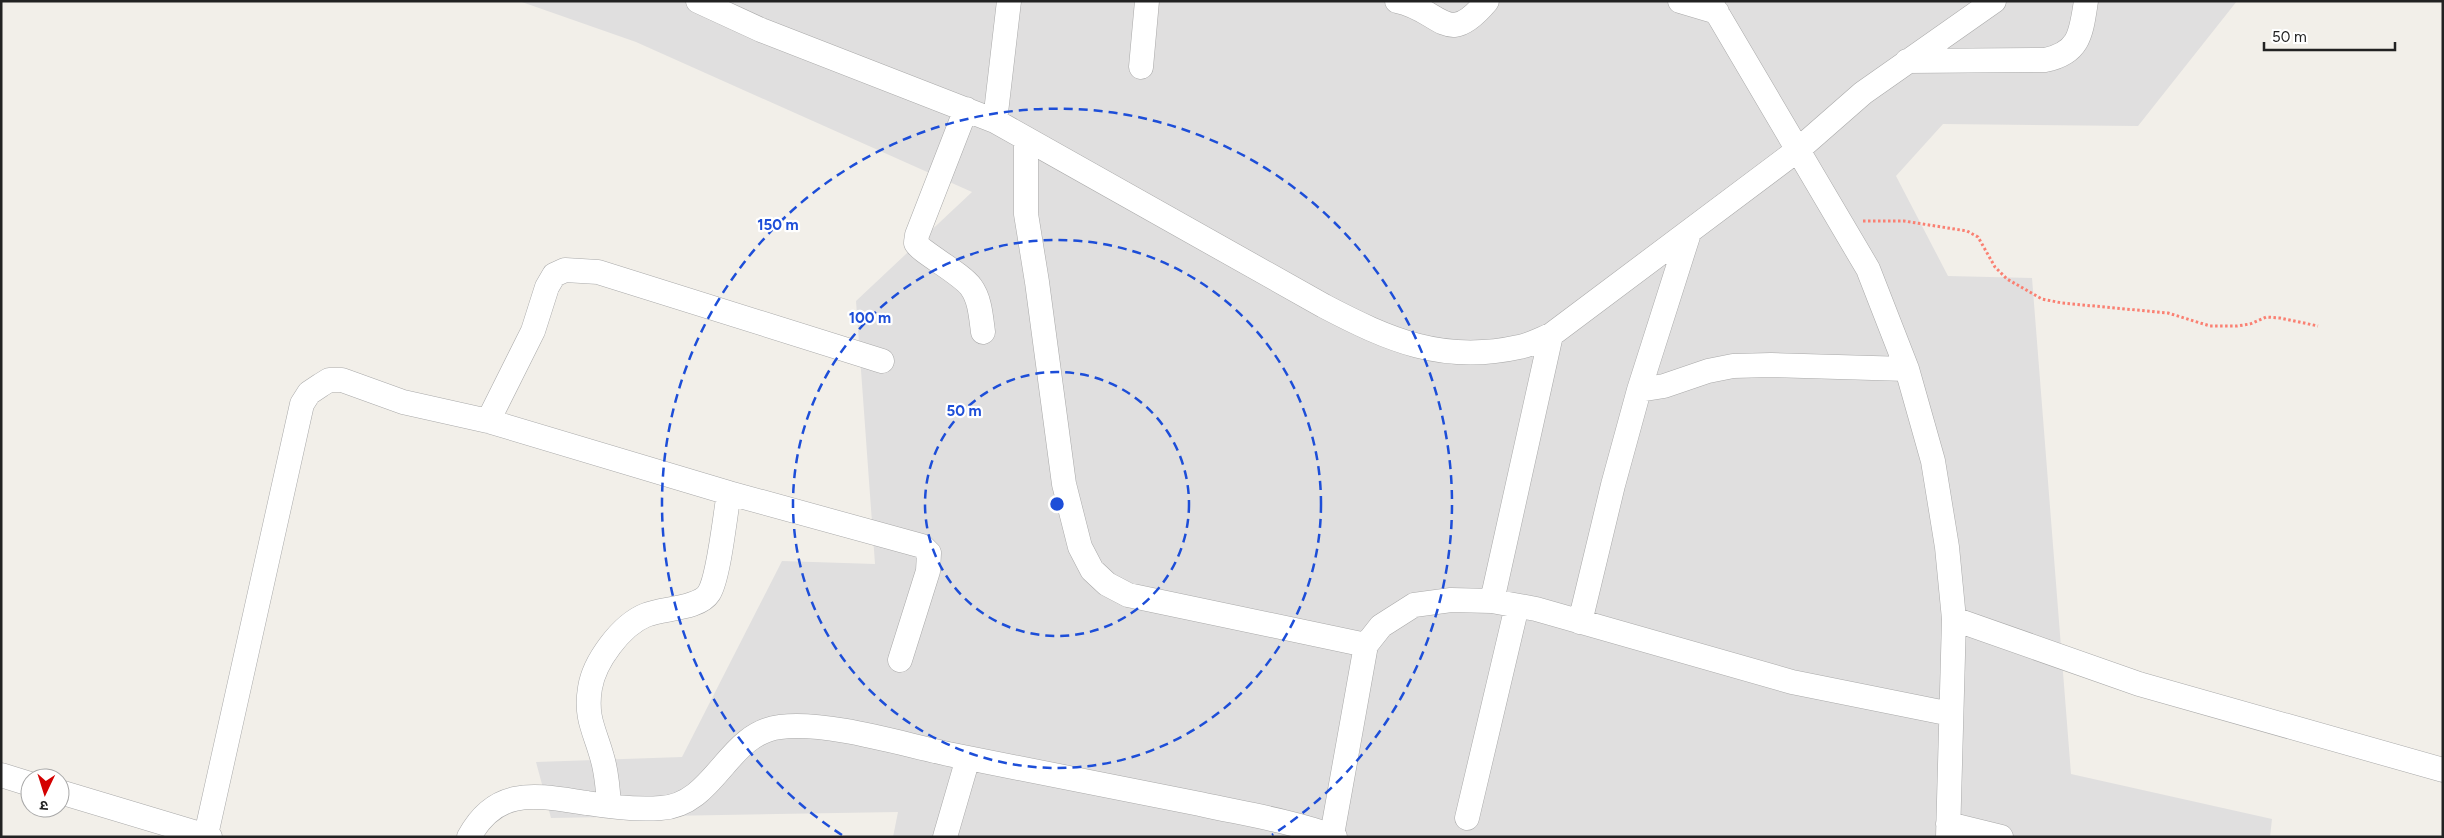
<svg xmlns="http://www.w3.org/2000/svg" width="2444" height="838" font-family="Figtree,'Noto Sans Devanagari',sans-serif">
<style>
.residential{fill:#e0dfdf}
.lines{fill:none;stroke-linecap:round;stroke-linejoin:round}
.minor-casing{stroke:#a9a9a9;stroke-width:25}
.path{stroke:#fa8072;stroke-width:3;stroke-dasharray:2.5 2.5;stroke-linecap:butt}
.minor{stroke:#fff;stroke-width:24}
.ring{fill:none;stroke:#1d4ed8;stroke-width:2.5;stroke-dasharray:9 6}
.centre{fill:#1d4ed8;stroke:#fff;stroke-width:2.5}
.ring-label{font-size:15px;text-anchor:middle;font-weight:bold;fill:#1d4ed8;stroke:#fff;stroke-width:4.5;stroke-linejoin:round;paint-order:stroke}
</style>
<rect width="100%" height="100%" fill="#f2efe9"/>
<path class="residential" d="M519 1H2237L2138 126 1943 124 1896 176 1948 276 2032 278 2071 774 2272 819 2270 837H893L898 812 551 818 536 762 682 757 782 561 875 564 856 301 972 192 636 42Z"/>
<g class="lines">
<defs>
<path id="minor" d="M698 1 761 30 995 121 1324 306C1389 340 1443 364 1519 347 1530 345 1541 339 1551 335L1799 149 1863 93 1994 1
M1397 1C1442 10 1446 50 1487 1
M1680 1 1717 12
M1710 1 1868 269 1907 369 1933 461 1947 547 1954 619 1948 837
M1907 61 2045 60C2080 53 2081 33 2086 1
M1141 67 1147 1
M966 109 917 235C917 237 916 240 916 243 918 250 962 274 971 287 980 299 981 317 983 332
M995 121 1009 1
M1026 139V214L1037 282 1064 484 1080 547 1092 570 1107 584 1128 595 1366 645 1332 835
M1639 390 1664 386 1708 371 1733 366 1771 365 1907 369
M488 421 533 331 547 287 554 275 565 270 598 272 882 361
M1492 601 1551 335
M1954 619 2139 684 2443 770
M1580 622 1613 485 1639 390 1689 233
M1366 645 1381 626 1414 605 1451 600 1492 601 1536 609 1792 682 1951 714
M1 775 30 784
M60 792 210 837
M609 806C608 790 607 773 602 757 595 731 585 718 590 688 594 662 621 625 646 615 663 608 699 609 709 593 719 577 725 515 729 493
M1467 818 1517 606
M1948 824 2001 837
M206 835 302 404 309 393 321 385 329 380H342L403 402 488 421 729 493 922 546 929 553 928 571 900 660
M469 837C497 785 538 796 587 803 611 807 636 810 661 808 715 805 727 733 780 727 831 721 907 746 958 756 1039 772 1120 788 1200 804 1245 814 1292 821 1335 837
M945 837 968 758"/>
</defs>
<use href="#minor" class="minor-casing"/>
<path class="path" d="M1863 221H1904L1967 231 1978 237 1995 267 2007 279 2042 299 2062 303 2168 313 2210 326H2237L2250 324 2266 317 2280 318 2318 326"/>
<use href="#minor" class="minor"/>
</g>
<g class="ring">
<circle cx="1057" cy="504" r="132"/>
<circle cx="1057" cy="504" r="264"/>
<path d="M842 835A395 395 0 1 1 1272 835"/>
</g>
<circle cx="1057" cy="504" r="8" class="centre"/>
<g class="ring-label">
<text x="778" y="230">150 m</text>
<text x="870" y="323">100 m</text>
<text x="964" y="416">50 m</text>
</g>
<rect width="2444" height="838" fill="none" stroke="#222222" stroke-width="5"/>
<g transform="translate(45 793) rotate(184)"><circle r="24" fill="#ffffff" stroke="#a7a7a7"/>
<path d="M0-4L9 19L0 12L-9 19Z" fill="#d40000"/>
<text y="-8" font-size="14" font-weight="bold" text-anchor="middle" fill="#222222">उ</text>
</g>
<path d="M2264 42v8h131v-8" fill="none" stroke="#222222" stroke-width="2.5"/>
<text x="2272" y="42" font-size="15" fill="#222222" stroke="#ffffff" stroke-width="4" paint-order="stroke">50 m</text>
</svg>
